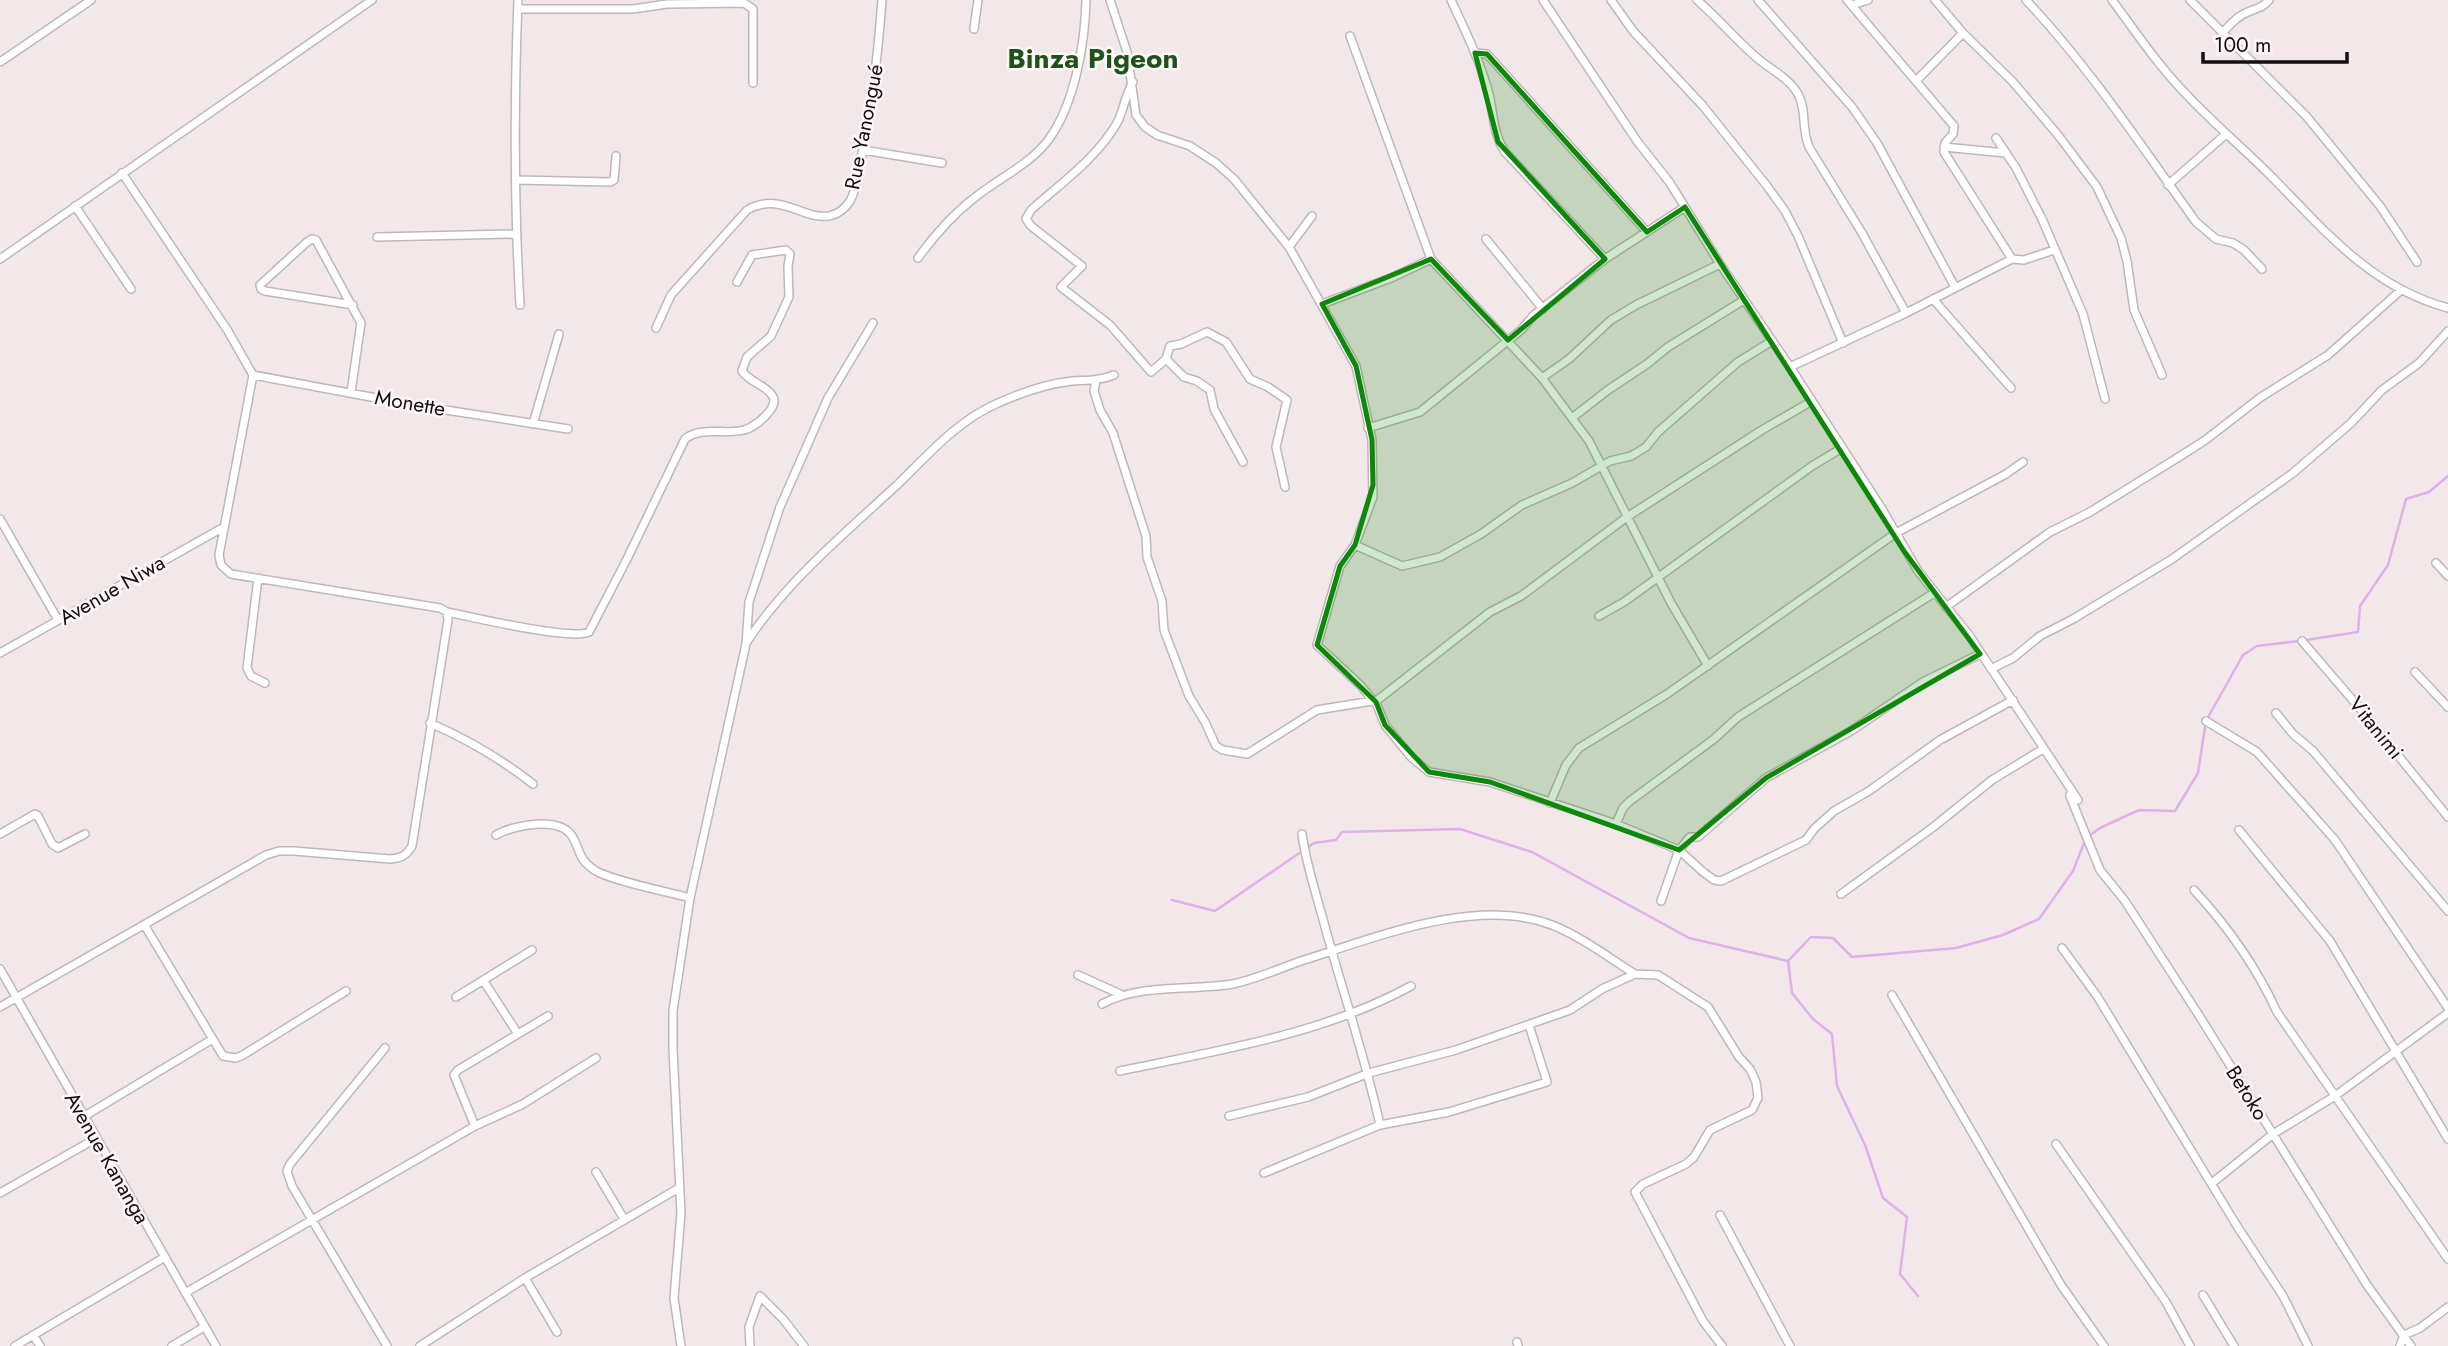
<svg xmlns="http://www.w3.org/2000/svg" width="2448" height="1346" font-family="Jost,sans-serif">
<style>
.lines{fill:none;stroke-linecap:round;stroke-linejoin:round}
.stream{stroke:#e0b0ec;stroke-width:2.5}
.minor-casing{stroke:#c0b6b7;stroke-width:10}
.minor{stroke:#fff;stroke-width:7}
.marked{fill:#0e880a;fill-opacity:0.2;stroke:#0e880a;stroke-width:5;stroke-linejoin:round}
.labels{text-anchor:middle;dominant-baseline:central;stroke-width:5;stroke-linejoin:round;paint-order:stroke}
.street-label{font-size:21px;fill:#130f10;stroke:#fff6f7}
.district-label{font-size:28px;font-weight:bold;fill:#1f511b;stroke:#fff6f7}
</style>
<rect width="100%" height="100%" fill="#f3e8e9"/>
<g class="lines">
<path class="stream" d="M2306 640 2358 632 2360 606 2388 565 2406 499 2429 492 2448 476
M1172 900 1215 911 1314 843 1336 840 1342 832 1460 829 1532 852 1689 938 1788 961
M1788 961 1811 937 1833 938 1852 957 1956 948 2003 935 2039 919 2073 871 2086 838 2100 828 2139 810 2175 811 2198 773 2206 721 2243 655 2257 646 2299 641
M1788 961 1792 993 1813 1019 1832 1034 1837 1086 1865 1145 1883 1198 1907 1217 1900 1274 1918 1296"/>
<defs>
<path id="minor" d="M518 0C514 102 514 203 520 305
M1110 0 1127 52 1136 115 1145 127 1157 135 1190 146 1216 163 1234 179 1289 247 1356 366 1372 440 1373 497 1355 545 1340 566 1317 645 1360 685 1377 705 1385 725 1411 757 1429 772 1490 782 1616 824 1679 850 1702 871 1714 880 1721 881 1806 840 1814 829 1834 811 1869 791 1940 740 2013 700
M1451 0C1465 30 1479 59 1488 90 1494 112 1492 132 1505 152L1605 259
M1543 0 1637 141 1670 183 1720 264 1790 367 1882 509 1918 571 1969 635 2078 800 2070 795
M1611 0 1633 31 1703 106 1767 186 1785 211 1798 236 1843 343
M1697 0C1718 18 1736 40 1757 58 1770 69 1789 78 1798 94 1807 110 1801 128 1809 147L1862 233 1906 313
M1758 0 1852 107 1877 143 1955 287
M1847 0 1954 126 1953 134 1945 143 1944 152 2012 259
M1935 0 1963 33 2013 82 2058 135 2097 187 2121 238 2127 261 2134 310 2162 375
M2026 0C2090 68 2142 147 2196 222L2216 239 2233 243 2244 250 2262 269
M2112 0C2135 31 2157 64 2184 92 2212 122 2243 148 2272 177 2326 232 2371 287 2448 308
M2190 0 2307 117 2380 206 2417 262
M1852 5 1868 0
M518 9H633L667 4 744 3 753 9V83
M974 29 978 0
M2222 33C2227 28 2233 21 2239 17 2249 9 2262 10 2269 0
M1350 36 1431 259 1542 378 1589 441 1671 603 1708 666
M1475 53 1487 54 1647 232
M0 62 91 0
M1917 80 1963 33
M1133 82C1125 95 1124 110 1117 123 1097 158 1060 184 1031 210L1026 219 1031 226 1082 266 1061 287 1110 325 1151 372 1166 359 1184 377 1197 381 1210 390 1214 409 1243 462
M1996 138 2016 168 2042 219 2083 314 2105 399
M1944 147 2006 153
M863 150 942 163
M122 173 228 331 253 375 219 555 221 565 231 574 440 608 447 612C472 617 572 641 589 632L627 559 685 439C700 426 726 435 744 430 755 427 781 407 772 395 764 384 749 382 742 371L747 357 771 336 789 297 788 266 790 254 786 250 752 255 737 282
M516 180 610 182 614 180 616 156
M2168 185 2225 135
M75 206 131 289
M377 237 515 234
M1486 239 1543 309
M1289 247 1312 216
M918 258C934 236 951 216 973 199 997 179 1030 165 1049 139 1075 103 1085 43 1086 0
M0 259 372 0
M1933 299 2011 388
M1322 304 1391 278 1431 259
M656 328 671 295 747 210C781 191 802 220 829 216 839 214 845 209 850 201 857 189 858 173 861 159 872 107 878 54 882 0
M1166 359 1170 346 1181 344 1207 332 1226 342 1250 379 1268 387 1287 400 1276 447 1285 487
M1790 367 1906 313 2012 259 2024 260 2054 250
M253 375 414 405 568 429
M1542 378 1569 359 1611 320 1636 305 1720 264
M1096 381 1094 391 1100 410 1113 433 1146 536 1147 557 1162 601 1164 630 1189 696 1205 722 1216 746 1223 750 1247 754 1317 710 1372 701
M351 392 361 323 316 240 312 239 307 242 260 285 261 289 265 291 353 305
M1572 418 1608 390 1647 364 1668 347 1744 300
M533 424 559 334
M1368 428 1420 412 1521 330 1534 315 1605 259 1685 207
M0 519 58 620
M1355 545 1402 566 1440 557 1481 534 1522 505 1572 483 1610 461 1631 456 1646 447 1658 432 1738 362 1772 341
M2436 563 2448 576
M258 578 247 668 251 676 265 683
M1946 607 2050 532 2090 512 2174 460 2204 441 2261 397 2328 355 2400 291
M1599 616 1624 602 1812 466 1842 448
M2302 641 2357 705 2448 817
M746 643C786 582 844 534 897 485 927 456 957 421 996 404 1020 393 1046 384 1072 381 1088 380 1098 381 1114 375
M0 653 224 527
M1991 669 2013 658 2040 636 2073 619 2172 559 2293 473 2351 423 2382 390 2419 363 2448 331
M2415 672 2448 707
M1375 702 1490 612 1521 596 1627 517 1762 430 1812 401
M2276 713 2293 734 2313 751 2448 911
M2206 721 2257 752 2335 840 2448 1008
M430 723C467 739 501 759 533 784
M2070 796 2100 870 2125 901 2200 1017 2367 1285 2411 1346
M1550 803 1566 765 1579 748 1667 694 1896 533 2006 474 2023 462
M1616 824 1623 808 1630 801 1714 739 1738 717 1934 593
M2239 830 2330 941 2448 1139
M0 834 35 814 38 816 52 844 58 848 85 834
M1302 834C1306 864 1316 893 1324 923 1342 990 1365 1056 1380 1125
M496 835C513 825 559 816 572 836 582 852 577 859 596 871 616 882 666 891 690 898
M2194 890C2228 927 2256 966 2277 1012L2448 1259
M1841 894 1932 828 1992 780 2043 749
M1661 901 1679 850 1690 837H1698L1766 778 1851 731 1923 682 1980 654
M145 926 223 1056 236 1058 243 1055 346 991
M2062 948 2097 996 2237 1226 2283 1296 2308 1346
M0 969 216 1346
M1078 975 1120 994
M483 980 518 1034
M1892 995 2061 1285 2104 1346
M456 997 532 950
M1102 1004C1141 983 1190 991 1233 984 1257 979 1280 968 1304 960 1377 937 1477 896 1552 925 1582 937 1608 957 1635 974
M0 1007 266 855 279 851H294L390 859C401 858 406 856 412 846L448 620 447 612
M385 1048 290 1164 287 1171 292 1186 387 1346
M1120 1071C1219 1050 1321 1035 1411 986
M1229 1116 1308 1097 1369 1073 1456 1050 1570 1010 1602 989 1635 974 1658 975 1708 1007 1739 1057 1750 1069 1756 1082 1758 1098 1752 1110 1710 1130 1694 1157 1686 1164 1643 1184 1635 1192 1703 1321 1722 1346
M83 1117 211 1040
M475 1126 454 1075 458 1070 548 1016
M2056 1144 2166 1302 2190 1346
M596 1172 624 1219
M1264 1173 1380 1125 1449 1112 1547 1082 1529 1025
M2212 1183 2273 1134 2335 1096 2448 1013
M0 1193 95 1139
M1720 1215 1790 1346
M525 1278 557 1332
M185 1293 475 1126 523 1104 596 1058
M2203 1295 2234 1346
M33 1335 40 1346
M1517 1342 1518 1346
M15 1346 165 1257
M172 1346 204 1327
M420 1346 525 1278 679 1188
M681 1346 674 1298 681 1213 673 1049V1011L690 898 746 644 749 602 780 507 828 398 873 323
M750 1346 749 1327 760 1296 783 1319 804 1346
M2400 1346 2404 1335 2420 1328 2448 1307"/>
</defs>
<use href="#minor" class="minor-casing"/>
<use href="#minor" class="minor"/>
</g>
<path class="marked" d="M1475 53 1487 54 1647 232 1685 207 1904 551 1980 654 1766 778 1679 850 1490 782 1429 772 1385 725 1376 702 1317 645 1340 566 1355 545 1373 485 1372 440 1356 366 1322 304 1431 259 1508 340 1605 259 1498 142Z"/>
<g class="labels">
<g class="street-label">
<text transform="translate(864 127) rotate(-79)">Rue Yanongué</text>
<text transform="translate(410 403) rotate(10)">Monette</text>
<text transform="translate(112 590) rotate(-30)">Avenue Niwa</text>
<text transform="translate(2376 728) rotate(51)">Vitanimi</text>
<text transform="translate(2247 1093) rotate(58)">Betoko</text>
<text transform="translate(107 1158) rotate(60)">Avenue Kananga</text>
</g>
<g class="district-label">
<text x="1093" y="58">Binza Pigeon</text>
</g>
</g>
<path d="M2203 52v10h144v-10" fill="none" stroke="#130f10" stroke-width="3.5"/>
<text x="2214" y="52" font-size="21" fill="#130f10" stroke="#fff6f7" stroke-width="5" paint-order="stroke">100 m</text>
</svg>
